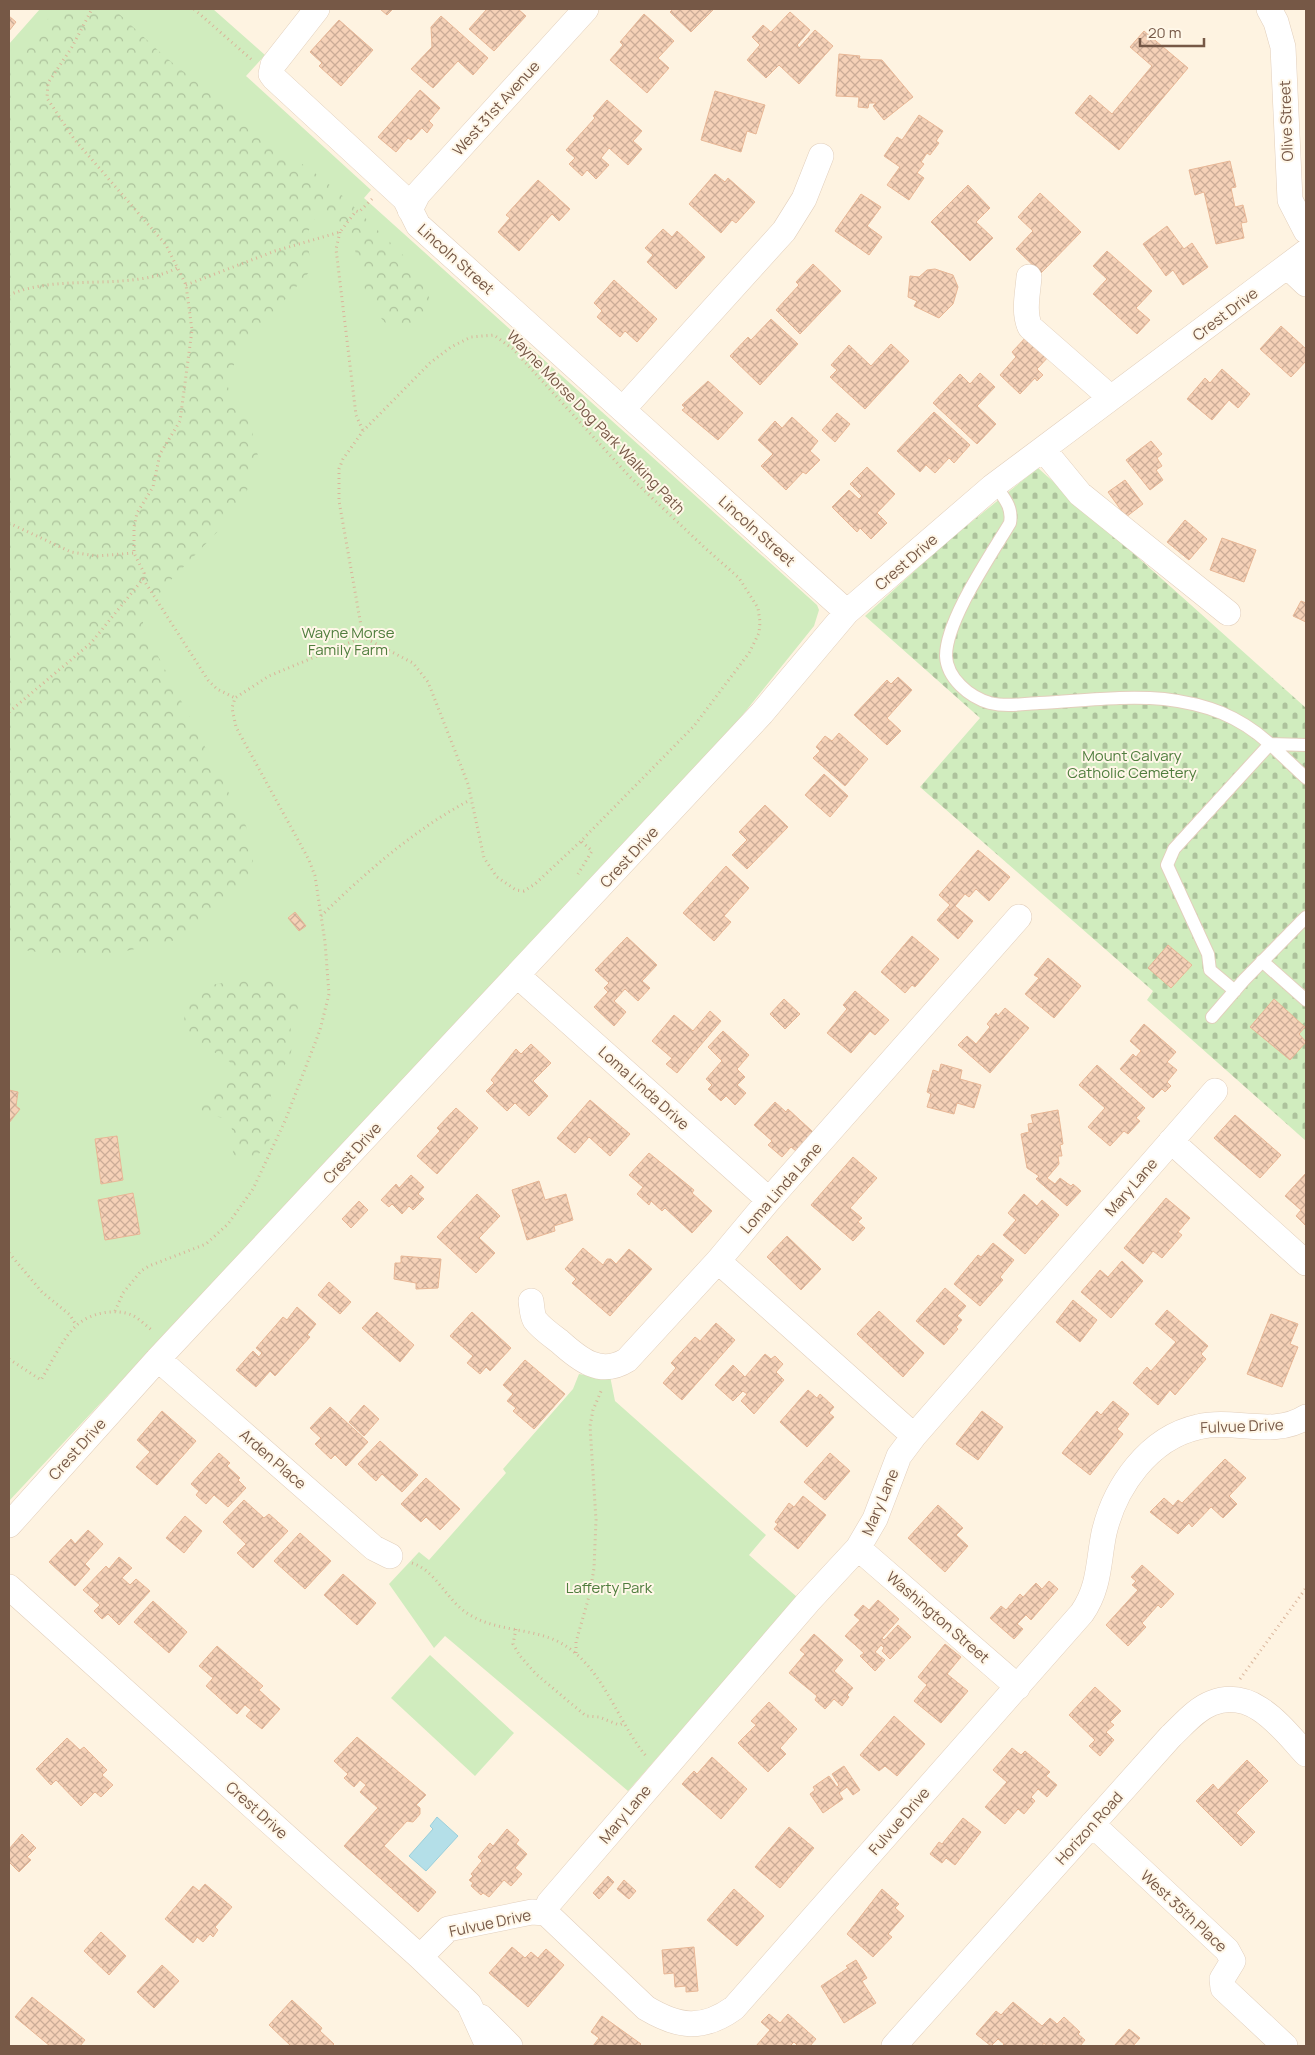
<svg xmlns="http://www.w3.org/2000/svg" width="1315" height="2055" font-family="Manrope,sans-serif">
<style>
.green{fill:#d0ecbe}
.forest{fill:url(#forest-crowns)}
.cemetery{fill:url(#cemetery-stones)}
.water{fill:#b4dfe8;stroke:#9acfdb}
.building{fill:url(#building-cross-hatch);stroke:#e8b796}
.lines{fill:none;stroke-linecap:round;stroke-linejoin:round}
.lane-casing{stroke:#e2cfbc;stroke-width:14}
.street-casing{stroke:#e2cfbc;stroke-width:26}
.path{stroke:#d9b49a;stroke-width:3;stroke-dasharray:1 4;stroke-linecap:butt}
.lane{stroke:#fff;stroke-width:12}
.street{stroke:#fff;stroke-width:25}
.labels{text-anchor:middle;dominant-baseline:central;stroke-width:4;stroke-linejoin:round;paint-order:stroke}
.street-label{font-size:15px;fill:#765846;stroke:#fff7e8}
.park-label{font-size:15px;fill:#4f7d3d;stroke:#fff7e8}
</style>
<defs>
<pattern id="forest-crowns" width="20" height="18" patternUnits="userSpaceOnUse" patternTransform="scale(1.25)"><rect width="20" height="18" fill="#d0ecbe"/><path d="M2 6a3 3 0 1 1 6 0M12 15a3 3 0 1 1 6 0" fill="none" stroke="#adc29c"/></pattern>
<pattern id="cemetery-stones" width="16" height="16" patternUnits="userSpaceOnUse" patternTransform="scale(1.25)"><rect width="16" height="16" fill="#d0ecbe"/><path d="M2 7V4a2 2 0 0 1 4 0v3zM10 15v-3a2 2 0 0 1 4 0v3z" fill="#adc29c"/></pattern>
<pattern id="building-cross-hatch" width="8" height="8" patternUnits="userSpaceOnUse" patternTransform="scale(1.25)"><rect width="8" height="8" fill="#f5d1b7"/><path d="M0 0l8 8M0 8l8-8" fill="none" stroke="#cbac97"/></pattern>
</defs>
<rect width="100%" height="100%" fill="#fef3e1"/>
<path class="green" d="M40 9H213L265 55 246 76 371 190 364 198 817 605 819 610 814 626 737 722 9 1501V44Z
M579 1374 596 1377 610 1376 615 1401 766 1535 749 1555 797 1597 628 1791 445 1636 434 1648 389 1584 419 1552 429 1560 506 1473 503 1469 573 1389Z
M430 1655 514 1733 475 1776 391 1698Z"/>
<path class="forest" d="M57 9H109L117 12 164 56 274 144 319 176 345 198 405 257 427 283 430 304 413 324H386L368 302 352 238 343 226 329 213 316 216 307 234 311 270 241 350 226 381 233 402 249 420 258 456 245 497 224 525 167 584 143 615V627L246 826 253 860 245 884 221 907 172 941 98 957 52 954 9 948V61Z
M260 977C275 978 303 992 297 1012 296 1015 292 1018 291 1022 289 1031 294 1042 291 1052 287 1067 273 1076 271 1093 270 1099 274 1105 275 1111 277 1135 268 1145 252 1161H239L233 1153 232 1129 228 1122 224 1118 203 1114 199 1105 203 1096 227 1084 234 1072 230 1062 193 1039 184 1021 187 999 194 991 204 986Z"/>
<path class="cemetery" d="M1038 468 1306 708V1141L1147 1000 1153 991 920 787 980 718 865 616 943 545Z"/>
<path class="water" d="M437 1817 458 1836 426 1871 409 1856 433 1829 430 1826Z"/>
<path class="building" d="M380 9H393L387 15Z
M487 9H518L526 16 494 51 469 29Z
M673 9H714L691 32 670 12Z
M790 12 810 30 797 45 799 48 815 30 833 46 799 84 779 65 766 78 747 60 760 45 752 37 763 25 771 32Z
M644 14 674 41 658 58 669 68 647 93 610 60 623 45 620 42Z
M9 16 16 22 9 31Z
M441 16 488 58 473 75 458 61 433 88 411 69 432 47 431 27Z
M339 20 373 50 341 86 319 66 322 63 310 52Z
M1144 31 1188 68 1119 150 1075 113 1090 95 1112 114 1152 66 1130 47Z
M839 54 860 56 859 59 882 60 913 97 884 120 873 106 876 103H869L868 108 858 107 859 97 836 96Z
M420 90 440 108 429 121 433 125 427 133 422 128 411 140 408 138 396 152 378 137Z
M715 91 765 105 756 134 747 131 741 152 701 140Z
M607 100 642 131 633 141 642 149 628 165 609 148 601 158 609 165 596 179 587 170 582 176 569 164 575 158 566 150 595 118 593 116Z
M919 115 943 131 936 141 939 143 930 155 927 153 921 162 924 164 917 173 924 178 909 200 887 185 900 167 884 156 897 137 902 140Z
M1230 161 1236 187 1231 188 1235 207 1243 205 1247 222 1241 223 1244 238 1216 244 1204 192 1195 195 1189 170Z
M715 174 725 182 728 178 755 202 736 223 732 220 721 233 689 204Z
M538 180 570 209 559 221 552 214 519 251 498 232 510 218 506 215Z
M968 185 990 208 976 222 993 238 970 261 931 222Z
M1040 193 1081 232 1041 273 1016 249 1033 231 1018 217Z
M861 194 881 207 867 226 882 237 869 255 835 231Z
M1167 226 1184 249 1192 243 1208 267 1183 285 1173 270 1166 276 1143 244Z
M663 229 672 237 677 231 705 257 676 289 647 262 653 255 645 248Z
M1107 251 1152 291 1136 308 1150 320 1137 334 1093 294 1107 279 1093 266Z
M813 264 841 291 800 334 776 310 799 285 796 282Z
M935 269 953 275 958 287 953 304 939 318 914 306 917 301 908 297 910 276 919 277 927 270Z
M614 280 657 319 637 342 625 331 620 337 597 317 602 311 594 303Z
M771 319 798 344 760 385 730 356 748 337 751 340Z
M1281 326 1306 349V361L1291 377 1260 349Z
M1028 335 1050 355 1037 369 1043 375 1037 381 1035 378 1020 394 1000 375 1016 357 1012 352Z
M891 344 909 361 865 409 830 377 837 370 831 365 849 345 871 366Z
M1222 369 1250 394 1238 408 1229 400 1212 420 1187 399 1205 378 1210 383Z
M980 373 995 387 977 406 996 424 977 444 933 403 960 374 970 384Z
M708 381 743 413 718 440 682 410 685 408 682 405Z
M934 412 970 445 954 463 949 458 935 473 926 465 920 472 897 451Z
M837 413 850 424 835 442 822 430Z
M792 417 818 441 810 451 820 460 806 474 803 472 786 490 761 466 773 454 758 440 775 421 782 428Z
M1151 441 1162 454 1157 458 1162 466 1156 470 1163 480 1150 490 1126 460Z
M867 467 895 494 877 513 887 523 871 539 860 528 857 532 832 507 849 490 859 499 862 496 850 484Z
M1125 480 1143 504 1126 517 1108 492Z
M1185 520 1207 539 1189 560 1167 542Z
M1222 538 1256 550 1244 582 1210 570Z
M1301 601 1306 603V622L1293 616Z
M898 677 912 690 887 718 901 731 887 745 854 715 887 680 891 684Z
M839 733 868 759 845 786 813 758 820 751 816 747 825 736 832 741Z
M824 774 848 796 830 817 805 795Z
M765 805 788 827 747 869 732 855 747 840 739 832Z
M978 850 1010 877 989 901 976 889 969 897 965 894 955 906 973 921 958 939 937 920 950 905 939 895Z
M726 866 749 888 724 916 731 922 714 941 683 913Z
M295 912 306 926 299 931 288 918Z
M912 936 939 959 915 987 912 985 905 993 881 972Z
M627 937 657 965 642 981 650 988 638 1001 625 989 614 1001 626 1012 614 1026 594 1007 608 992 604 988 609 983 595 970Z
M1168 945 1192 965 1171 988 1148 968Z
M1048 958 1081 986 1054 1018 1025 994 1039 978 1034 975Z
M855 991 889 1020 875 1035 870 1031 851 1053 827 1033 847 1009 843 1005Z
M784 999 800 1014 785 1029 770 1014Z
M1274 999 1305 1027 1299 1034 1306 1042 1290 1060 1250 1027Z
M1005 1008 1029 1028 990 1073 958 1045 967 1036 976 1044 990 1027 987 1024 996 1013 998 1016Z
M710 1011 721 1021 677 1073 666 1064 672 1058 652 1041 674 1015 693 1031Z
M1144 1024 1176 1052 1167 1062 1177 1070 1167 1082 1171 1086 1165 1092 1162 1089 1153 1098 1120 1069 1133 1054 1136 1057 1141 1051 1130 1041Z
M723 1031 749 1055 737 1069 745 1077 737 1085 746 1093 735 1105 726 1096 721 1101 708 1089 712 1085 706 1079 722 1061 708 1047Z
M531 1044 551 1063 533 1081 548 1096 529 1116 515 1103 507 1111 486 1091 494 1083 491 1080 516 1049 521 1054Z
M941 1064 962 1070 960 1079 981 1085 974 1108 957 1103 954 1114 927 1107 931 1094 927 1092 933 1070 939 1072Z
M1097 1065 1145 1108 1136 1118 1140 1121 1128 1134 1124 1131 1110 1146 1088 1127 1105 1108 1079 1085Z
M9 1090 18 1092 16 1106 20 1109 9 1123Z
M590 1100 630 1134 610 1156 589 1137 575 1153 557 1138Z
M775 1102 786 1112 788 1109 813 1132 796 1151 791 1147 782 1157 768 1145 772 1141 754 1125Z
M456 1108 478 1128 437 1174 417 1156 440 1131 437 1128Z
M1058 1110 1063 1144 1060 1145 1062 1156H1058L1059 1164 1047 1178 1055 1184 1060 1178 1071 1186 1073 1184 1081 1191 1067 1206 1036 1179 1039 1176 1027 1168 1021 1134 1029 1132 1028 1124 1033 1123 1031 1115Z
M1235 1115 1281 1155 1260 1178 1214 1138Z
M117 1136 123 1180 101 1184 95 1139Z
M649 1153 694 1190 692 1193 712 1211 692 1233 665 1208 662 1211 651 1201 649 1205 637 1194 643 1187 629 1175Z
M853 1157 877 1178 850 1208 862 1218 858 1222 865 1228 853 1241 811 1205Z
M1306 1173V1226L1296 1216 1301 1210 1285 1196Z
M411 1175 424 1187 418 1194 424 1199 413 1210 409 1206 402 1214 392 1204 389 1207 381 1200 396 1184 399 1188Z
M539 1181 545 1200 566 1194 573 1220 554 1226 555 1231 527 1240 512 1190Z
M133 1193 140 1234 105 1240 98 1200Z
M477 1194 500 1216 479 1238 495 1253 476 1273 437 1237Z
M1024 1194 1037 1206 1042 1200 1059 1215 1025 1254 1003 1235 1016 1220 1008 1213Z
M1166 1198 1190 1218 1178 1232 1182 1235 1162 1258 1153 1251 1143 1264 1124 1248Z
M359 1201 368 1210 351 1228 342 1219Z
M787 1236 821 1269 801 1290 767 1257Z
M993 1243 1014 1260 1000 1277 1003 1280 980 1306 954 1284 978 1255 981 1257Z
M583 1248 603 1265 607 1259H611L616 1264 629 1249 652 1269 610 1316 572 1283 576 1279 565 1269Z
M401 1256 441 1259 438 1288 416 1289V1283L394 1279 395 1263H401Z
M1122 1261 1143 1281 1111 1318 1081 1292 1100 1270 1108 1277Z
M329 1282 351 1302 340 1314 318 1295Z
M945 1288 966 1306 957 1316 962 1320 956 1327 958 1329 944 1345 916 1321Z
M1073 1300 1097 1320 1080 1342 1056 1322Z
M297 1307 316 1324 307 1335 310 1337 275 1376 270 1371 256 1387 236 1370 253 1351 259 1357 262 1353 256 1348 283 1317 287 1320Z
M1167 1310 1208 1346 1201 1354 1206 1359 1175 1395 1170 1390 1158 1405 1133 1383 1147 1367 1151 1371 1176 1342 1155 1324Z
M879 1311 924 1353 903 1377 857 1334Z
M377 1312 414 1345 400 1362 362 1328Z
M472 1312 511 1348 490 1371 486 1367 480 1374 467 1363 473 1356 450 1336Z
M1271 1314 1298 1324 1290 1344 1298 1347 1282 1387 1247 1374Z
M716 1323 735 1340 682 1400 663 1383 676 1368 671 1363 695 1337 700 1341Z
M765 1354 771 1359 775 1356 783 1364 776 1372 784 1380 754 1414 741 1401 747 1394 743 1391 733 1401 715 1385 733 1365 745 1377Z
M525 1360 565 1394 534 1429 513 1411 516 1408 507 1401 513 1394 503 1385Z
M808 1390 817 1398 820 1394 834 1407 829 1413 834 1417 807 1447 780 1422Z
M1113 1401 1129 1414 1117 1429 1123 1434 1090 1475 1062 1453 1097 1411 1101 1415Z
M364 1405 379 1419 364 1436 349 1422Z
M330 1407 368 1442 346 1466 335 1455 331 1459 315 1444 321 1438 310 1428Z
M162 1411 196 1441 157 1485 136 1467 150 1452 137 1440Z
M982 1411 1003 1427 978 1460 956 1444Z
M380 1441 418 1475 402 1492 382 1474 376 1481 358 1464Z
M219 1453 230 1463 227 1466 240 1478 238 1480 246 1488 228 1507 214 1495 206 1504 196 1495 199 1491 191 1484Z
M830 1453 850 1471 825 1500 804 1482Z
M1225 1459 1246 1478 1229 1496 1237 1504 1223 1518 1211 1507 1192 1527 1189 1523 1178 1534 1150 1512 1164 1498 1173 1506 1178 1500 1182 1503Z
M426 1478 460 1509 440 1530 426 1517 421 1522 401 1504Z
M803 1496 826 1515 798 1549 774 1529 778 1524 775 1522 789 1503 794 1507Z
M244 1500 264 1518 269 1514 288 1531 253 1568 237 1553 246 1544 223 1522Z
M938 1505 963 1528 956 1535 968 1546 945 1572 908 1538Z
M185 1516 202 1531 184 1553 166 1538Z
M88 1530 103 1544 85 1564 90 1569 75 1586 49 1562 71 1539 75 1544Z
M300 1533 331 1561 305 1589 274 1561Z
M119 1557 132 1568 122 1578 130 1585 136 1579 150 1591 119 1625 108 1614 102 1619 94 1611 100 1605 83 1590 106 1566 109 1569Z
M1142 1565 1174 1594 1161 1608 1158 1605 1142 1623 1146 1627 1128 1646 1106 1625 1138 1590 1132 1585 1136 1581 1131 1577Z
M343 1574 376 1603 357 1625 324 1595Z
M1049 1581 1058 1589 1031 1620 1026 1615 1017 1624 1023 1629 1014 1639 990 1618 1001 1606 1006 1610 1020 1594 1023 1597 1036 1583 1042 1589Z
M878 1600 899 1619 882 1638 884 1640 898 1625 911 1637 890 1659 882 1651 884 1648 881 1645 875 1652 885 1660 875 1671 860 1656 864 1653 845 1636 860 1620 854 1615 863 1605 869 1610Z
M153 1601 187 1632 169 1653 134 1622Z
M814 1634 843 1660 834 1671 853 1688 847 1695 849 1697 842 1706 834 1699 825 1709 815 1700 817 1696 789 1673 805 1654 800 1650Z
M945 1644 961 1657 947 1674 968 1691 941 1723 914 1701 927 1685 918 1677Z
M217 1646 263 1686 259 1690 280 1709 262 1729 246 1716 251 1710 245 1705 237 1714 206 1686 213 1678 199 1666Z
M1095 1687 1121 1711 1110 1722 1114 1725 1106 1732 1114 1740 1100 1756 1089 1746 1095 1740 1069 1715Z
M769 1702 797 1729 780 1748 786 1754 768 1772 738 1743 756 1725 751 1721Z
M894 1716 925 1744 897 1776 885 1766 879 1771 860 1755Z
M357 1737 426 1795 416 1805 420 1808V1814L413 1822 407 1821 384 1846 436 1892 418 1912 344 1846 378 1808 360 1792 366 1785 360 1780 354 1787 344 1778 348 1774 334 1761Z
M67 1738 80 1750 84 1747 107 1770 102 1775 113 1785 101 1797 95 1792 81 1806 56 1780 51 1785 36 1769Z
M1012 1748 1021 1755 1025 1751 1050 1772 1046 1776 1057 1785 1047 1797 1038 1789 1031 1797 1035 1801 1024 1814 1018 1809 1005 1824 985 1807 1007 1782 993 1770Z
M712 1757 747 1789 721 1819 682 1784 694 1771 697 1774Z
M1247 1760 1268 1781 1236 1813 1255 1832 1241 1846 1196 1801 1213 1784 1218 1790Z
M844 1766 860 1790 853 1795 847 1787 839 1793 843 1799 823 1813 810 1794 815 1790 813 1787 829 1776 837 1787 839 1785 832 1774Z
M963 1818 981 1832 955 1865 946 1858 942 1863 930 1854 939 1842 942 1844Z
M789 1827 814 1848 780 1888 755 1867Z
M507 1829 519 1840 516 1844 527 1854 515 1868 522 1874 511 1886 504 1880 489 1897 483 1893 481 1895 471 1886 473 1883 469 1880 473 1876 471 1874 482 1861 478 1857 490 1843 493 1846Z
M22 1834 36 1848 27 1857 31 1860 19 1872 9 1862V1849Z
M608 1876 614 1882 599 1899 593 1893Z
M624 1880 636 1891 629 1899 617 1889Z
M205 1884 232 1907 215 1927 218 1930 213 1937 210 1934 203 1942 197 1937 193 1943 165 1919 193 1886 199 1891Z
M734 1889 764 1916 737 1946 707 1920Z
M882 1889 899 1904 895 1908 904 1916 888 1934 892 1937 873 1957 847 1934Z
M101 1932 126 1956 109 1975 84 1951Z
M512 1947 525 1958 531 1952 538 1958 546 1949 564 1965 528 2007 489 1973Z
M694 1947 698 1991 686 1992V1986L675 1987 674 1973 664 1974 662 1950Z
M856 1960 867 1978 862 1981 876 2003 844 2023 821 1986 848 1968 846 1966Z
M162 1965 179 1981 154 2008 137 1992Z
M32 1997 85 2040 80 2046H50L15 2017Z
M292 2000 322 2028 320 2031 334 2044 332 2046H291L269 2025Z
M1013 2002 1042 2026 1050 2018 1057 2024 1064 2017 1080 2032 1078 2034 1085 2040 1080 2046H1046L1044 2043 1042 2046H1002L1004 2044 998 2039 991 2046 976 2034 996 2011 1001 2015Z
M769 2014 780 2023 788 2014 816 2039 810 2046H798L794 2042 790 2046H756L770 2030 761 2022Z
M602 2016 641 2044 639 2046H593L599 2038 591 2032Z
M1129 2029 1140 2038 1133 2046H1114Z"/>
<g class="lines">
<defs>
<path id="lane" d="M995 485C1004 498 1013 507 1010 523 991 555 946 620 946 656 947 678 969 697 990 703 1006 707 1023 704 1039 703 1080 701 1124 695 1164 699 1207 704 1239 716 1270 744L1174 849 1167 865 1208 954 1210 970 1235 991
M1270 744 1306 778
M1270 744 1306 745
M1262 961 1306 1000
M1212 1017 1244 980 1306 917"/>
<path id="street" d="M317 9 273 65 271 74 274 78 405 199 418 225 847 612
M1269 9 1276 22 1283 47 1290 200 1306 231
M410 210 418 194 586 9
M1288 267 1306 284
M1029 277C1028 292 1023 312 1030 327L1111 398
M623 409 784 231 804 199 821 156
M1043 449 1080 494 1228 613
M518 976 769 1200
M1171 1141 1306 1263
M718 1261 914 1436
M531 1301C532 1307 532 1315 535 1320 541 1328 551 1335 559 1341 579 1359 600 1377 627 1360L718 1261 769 1200 1019 917
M158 1359 374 1548 390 1556
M9 1525 158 1359 762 713 847 612 992 487 1306 252
M858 1548 1018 1687
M9 1587 420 1957 469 2004 488 2046
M1092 1824 1227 1950 1233 1961 1222 1979 1223 1988 1285 2046
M546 1913 549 1903 808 1602 858 1548 875 1519 899 1456 914 1436 1215 1091
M420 1957 448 1929 532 1912 546 1913 646 2008C678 2027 702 2031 734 2008L1082 1613C1100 1587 1098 1562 1104 1533 1115 1486 1149 1438 1198 1427 1234 1418 1273 1438 1306 1417
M481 2017 510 2046
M894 2046 1171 1736C1183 1725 1196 1709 1212 1703 1253 1687 1282 1728 1306 1754"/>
</defs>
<use href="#lane" class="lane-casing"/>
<use href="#street" class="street-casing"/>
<path class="path" d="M194 9 252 60
M340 232 336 249 356 415 363 431
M186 285 275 251 340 232 356 211 359 212 372 199
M9 295C61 272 130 293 179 267
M9 523 71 552 97 556 134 553
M143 579 208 680 217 689 235 698
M363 637 339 501V469L343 459 363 431 430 363 451 347 471 337 494 335 513 349 630 477 704 547 739 578 758 608 760 622 759 633 749 653 694 726 581 841 592 851 578 874
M9 712 91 643 143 579 144 573 134 553V527L137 513 153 487 160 454 180 421 192 330 186 285 166 245 74 139 47 98 48 83 72 47 92 9
M321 916C365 873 415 829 470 800
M9 1253 42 1292 70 1315 76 1325
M115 1311 123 1293 141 1271 149 1266 206 1244 228 1224 253 1189 285 1121 320 1030 329 994 325 942 315 876 309 860 236 727 232 708 235 698 269 676 363 637 413 663 428 682 468 784 484 858 497 877 516 890 524 891 535 884 581 841
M9 1359 41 1380C51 1364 63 1337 77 1325 90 1313 115 1308 132 1315 140 1319 146 1326 153 1331
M412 1563C437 1571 447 1602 470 1615 496 1631 529 1628 557 1641 602 1663 616 1720 646 1756
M516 1629 513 1644 520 1656 536 1674 586 1716 599 1717 619 1725 624 1723
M576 1653V1642L590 1593 594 1568 596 1520 590 1426 593 1410 602 1389
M1240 1679 1306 1588"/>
<use href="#lane" class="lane"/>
<use href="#street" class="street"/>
</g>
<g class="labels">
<g class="street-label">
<text transform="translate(496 108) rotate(-48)">West 31st Avenue</text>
<text transform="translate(1286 121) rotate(-92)">Olive Street</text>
<text transform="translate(456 259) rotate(42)">Lincoln Street</text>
<text transform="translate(1225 314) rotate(-37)">Crest Drive</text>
<text transform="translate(596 422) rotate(46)">Wayne Morse Dog Park Walking Path</text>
<text transform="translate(757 531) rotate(42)">Lincoln Street</text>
<text transform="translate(906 562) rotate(-41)">Crest Drive</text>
<text transform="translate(629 857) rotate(-47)">Crest Drive</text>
<text transform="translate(644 1088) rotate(42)">Loma Linda Drive</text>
<text transform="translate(352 1153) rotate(-47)">Crest Drive</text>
<text transform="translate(1131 1187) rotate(-49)">Mary Lane</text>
<text transform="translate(781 1188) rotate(-49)">Loma Linda Lane</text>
<text transform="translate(1242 1426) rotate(-2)">Fulvue Drive</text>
<text transform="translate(77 1449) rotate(-48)">Crest Drive</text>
<text transform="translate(273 1459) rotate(41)">Arden Place</text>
<text transform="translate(880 1502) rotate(-67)">Mary Lane</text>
<text transform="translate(938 1617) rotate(41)">Washington Street</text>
<text transform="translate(257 1810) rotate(42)">Crest Drive</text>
<text transform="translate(625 1814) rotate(-50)">Mary Lane</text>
<text transform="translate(899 1821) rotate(-49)">Fulvue Drive</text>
<text transform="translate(1089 1828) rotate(-48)">Horizon Road</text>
<text transform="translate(1184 1911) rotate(43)">West 35th Place</text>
<text transform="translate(490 1923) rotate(-12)">Fulvue Drive</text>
</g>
<g class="park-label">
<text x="348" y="632">Wayne Morse<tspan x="348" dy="17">Family Farm</tspan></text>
<text x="1132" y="755">Mount Calvary<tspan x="1132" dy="17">Catholic Cemetery</tspan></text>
<text x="609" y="1587">Lafferty Park</text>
</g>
</g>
<rect width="1315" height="2055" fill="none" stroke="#765846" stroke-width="20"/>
<path d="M1140 38v8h64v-8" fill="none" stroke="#765846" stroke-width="2.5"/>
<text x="1148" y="38" font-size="15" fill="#765846" stroke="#fff7e8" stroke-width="4" paint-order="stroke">20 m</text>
</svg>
